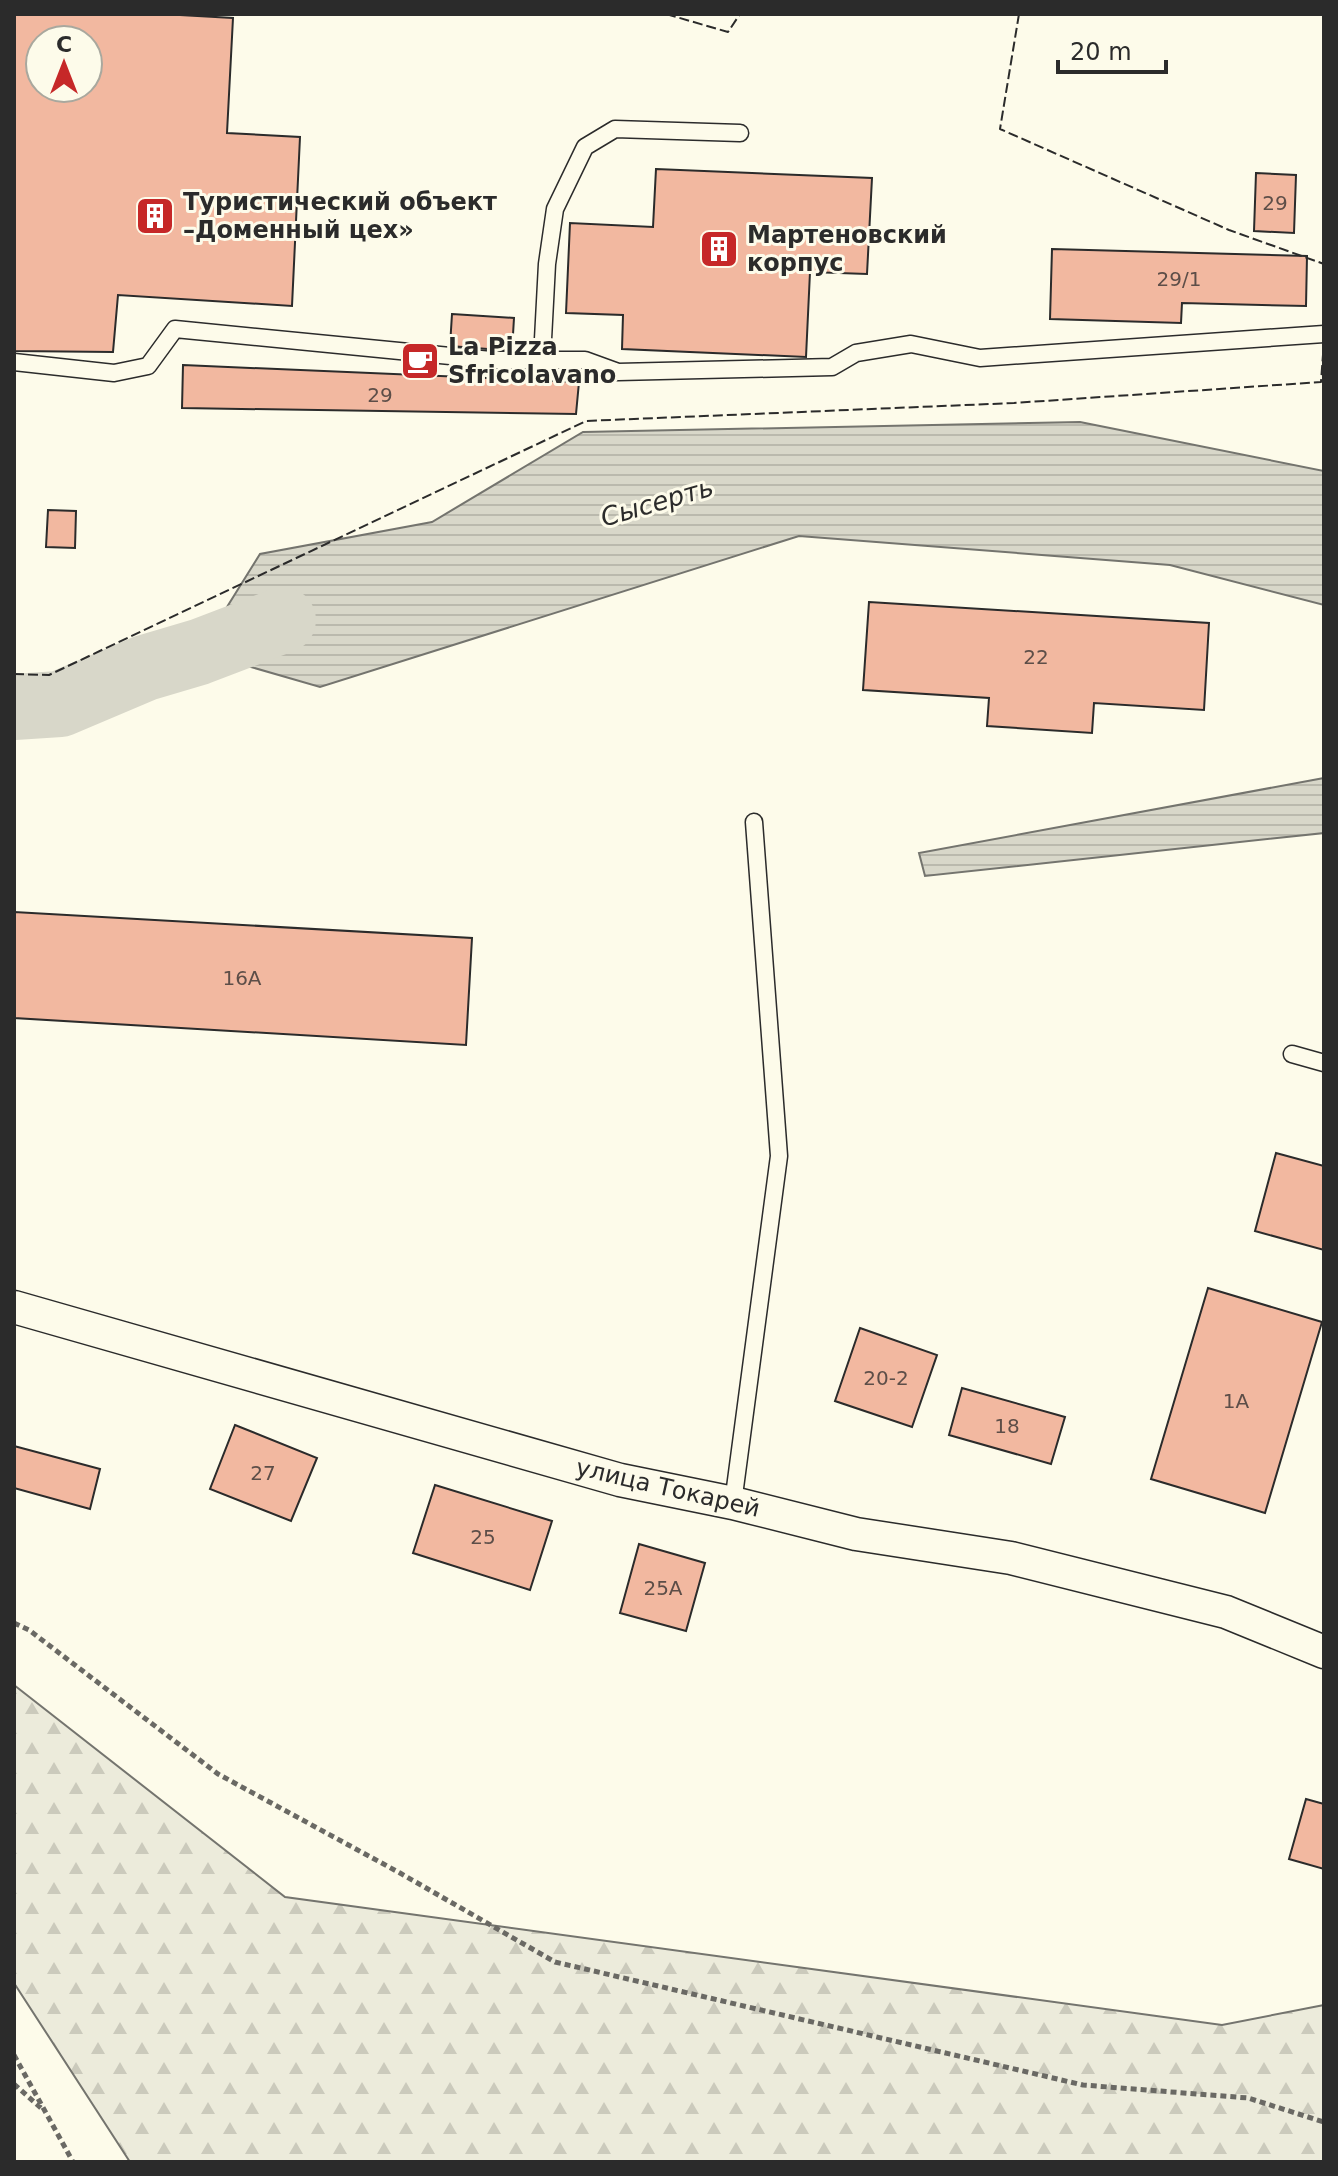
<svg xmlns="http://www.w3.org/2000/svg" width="1338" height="2176" font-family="'DejaVu Sans',sans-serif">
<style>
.forest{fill:url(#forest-firs);stroke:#74746e;stroke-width:2}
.water{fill:url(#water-rules);stroke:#74746e;stroke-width:2}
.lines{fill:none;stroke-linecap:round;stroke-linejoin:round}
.river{stroke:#d8d7c9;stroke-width:66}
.building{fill:#f2b8a0;stroke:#2b2b2b;stroke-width:2;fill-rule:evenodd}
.lane-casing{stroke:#2b2b2b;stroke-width:19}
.street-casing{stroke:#2b2b2b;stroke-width:35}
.path{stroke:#6a6964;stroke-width:5;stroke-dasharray:6 4;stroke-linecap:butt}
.lane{stroke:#fdfbea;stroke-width:16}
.street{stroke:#fdfbea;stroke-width:32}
.fence{stroke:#2b2b2b;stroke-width:2;stroke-dasharray:10 4;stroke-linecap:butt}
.labels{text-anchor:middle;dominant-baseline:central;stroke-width:6;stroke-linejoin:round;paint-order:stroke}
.number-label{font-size:20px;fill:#5d4e48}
.poi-label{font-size:24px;font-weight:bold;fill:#2b2b2b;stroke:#fdfbea;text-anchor:start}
.street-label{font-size:24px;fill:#2b2b2b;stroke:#fdfbea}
.water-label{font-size:26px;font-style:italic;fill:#2b2b2b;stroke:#fdfbea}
</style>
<defs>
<pattern id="forest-firs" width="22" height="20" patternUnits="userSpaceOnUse" patternTransform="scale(2)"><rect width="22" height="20" fill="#ecebdb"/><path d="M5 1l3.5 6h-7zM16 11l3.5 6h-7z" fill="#cbcabc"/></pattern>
<pattern id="water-rules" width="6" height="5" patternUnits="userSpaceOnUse" patternTransform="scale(2)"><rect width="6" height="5" fill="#d8d7c9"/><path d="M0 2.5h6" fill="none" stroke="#bab9ad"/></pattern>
</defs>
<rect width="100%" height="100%" fill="#fdfbea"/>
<path class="forest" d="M14 1685 285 1897 1222 2025 1324 2005V2162H130L14 1983Z"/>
<path class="water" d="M1080 422 1324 471V605L1170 565 799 536 320 687 199 652 260 554 432 522 583 432Z
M1324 778V833L925 876 919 853Z"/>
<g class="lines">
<path class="river" d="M14 707 60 704 145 668 199 652 283 620"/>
</g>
<path class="building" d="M14 14H162L233 18 227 133 300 137 292 306 118 295 113 352 14 351ZM40 40H88V88H40Z
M656 169 872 178 867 274 810 272 806 357 622 349 623 315 566 313 570 223 653 227Z
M1256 173 1296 175 1294 233 1254 231Z
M1052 249 1307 256 1306 306 1182 303 1181 323 1050 319Z
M452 314 514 318 512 351 450 346Z
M183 365 579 382 576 414 182 408Z
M48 510 76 511 75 548 46 547Z
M869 602 1209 623 1204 710 1094 703 1092 733 987 726 989 698 863 690Z
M14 912 472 938 466 1045 14 1018Z
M1276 1153 1324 1166V1250L1255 1231Z
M1208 1288 1322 1322 1265 1513 1151 1479Z
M860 1328 937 1355 912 1427 835 1401Z
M962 1388 1065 1417 1051 1464 949 1435Z
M235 1425 317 1458 291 1521 210 1489Z
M14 1446 100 1469 90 1509 14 1488Z
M435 1485 552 1521 530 1590 413 1553Z
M639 1544 705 1563 686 1631 620 1613Z
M1306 1799 1324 1804V1869L1289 1859Z"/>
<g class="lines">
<defs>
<path id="lane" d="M542 358 547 264 555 209 585 147 615 129 740 133
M14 362 114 373 148 366 175 329 491 360H585L618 372 832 367 856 353 911 344 980 358 1324 334
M1292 1054 1324 1063
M733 1503 779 1156 754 822"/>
<path id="street" d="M14 1307 620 1480 733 1503 856 1534 1011 1558 1226 1612 1324 1652"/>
</defs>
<use href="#lane" class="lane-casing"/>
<use href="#street" class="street-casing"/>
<path class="path" d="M14 1623 29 1630 218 1774 400 1873 555 1962 1083 2085 1248 2098 1324 2122
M14 2055 73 2162
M14 2084 42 2109"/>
<use href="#lane" class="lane"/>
<use href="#street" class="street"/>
<path class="fence" d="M666 14 728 32 740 14
M1019 14 1000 129 1229 230 1324 264
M14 674 49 675 586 421 1014 403 1321 382 1324 341"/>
</g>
<defs>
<symbol id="building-square" viewBox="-11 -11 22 22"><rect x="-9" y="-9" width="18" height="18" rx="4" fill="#c62828" stroke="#fdfbea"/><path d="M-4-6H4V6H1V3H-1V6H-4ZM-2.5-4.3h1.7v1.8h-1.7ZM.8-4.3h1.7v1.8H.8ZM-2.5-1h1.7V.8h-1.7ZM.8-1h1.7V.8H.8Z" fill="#fff"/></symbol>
<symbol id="cafe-square" viewBox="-11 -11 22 22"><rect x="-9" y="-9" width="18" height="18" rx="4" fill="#c62828" stroke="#fdfbea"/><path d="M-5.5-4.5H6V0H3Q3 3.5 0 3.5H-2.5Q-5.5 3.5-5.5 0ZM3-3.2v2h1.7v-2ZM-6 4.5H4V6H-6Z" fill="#fff"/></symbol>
</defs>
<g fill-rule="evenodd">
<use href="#building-square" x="133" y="194" width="44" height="44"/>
<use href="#building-square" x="697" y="227" width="44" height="44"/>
<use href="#cafe-square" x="398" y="339" width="44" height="44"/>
</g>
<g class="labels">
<g class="number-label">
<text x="1275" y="203">29</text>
<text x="1179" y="279">29/1</text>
<text x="380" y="395">29</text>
<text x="1036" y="657">22</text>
<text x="242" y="978">16А</text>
<text x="886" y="1378">20-2</text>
<text x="1236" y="1401">1А</text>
<text x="1007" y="1426">18</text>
<text x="263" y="1473">27</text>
<text x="483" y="1537">25</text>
<text x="663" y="1588">25А</text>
</g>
<g class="poi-label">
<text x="183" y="202">Туристический объект<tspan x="183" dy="28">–Доменный цех»</tspan></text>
<text x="747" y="235">Мартеновский<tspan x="747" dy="28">корпус</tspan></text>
<text x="448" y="347">La Pizza<tspan x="448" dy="28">Sfricolavano</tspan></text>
</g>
<g class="street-label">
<text transform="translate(668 1488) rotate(13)">улица Токарей</text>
</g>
<g class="water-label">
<text transform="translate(657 502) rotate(-16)">Сысерть</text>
</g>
</g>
<rect width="1338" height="2176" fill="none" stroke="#2b2b2b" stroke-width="32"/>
<g transform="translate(64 64)"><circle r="38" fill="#fdfbea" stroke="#a9a89e" stroke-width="2"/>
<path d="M0-6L14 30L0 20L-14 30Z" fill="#c62828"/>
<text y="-12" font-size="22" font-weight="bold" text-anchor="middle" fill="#2b2b2b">С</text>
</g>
<path d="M1058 60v12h108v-12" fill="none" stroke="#2b2b2b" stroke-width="4"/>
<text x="1070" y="60" font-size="24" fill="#2b2b2b" stroke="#fdfbea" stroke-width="6" paint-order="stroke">20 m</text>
</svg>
